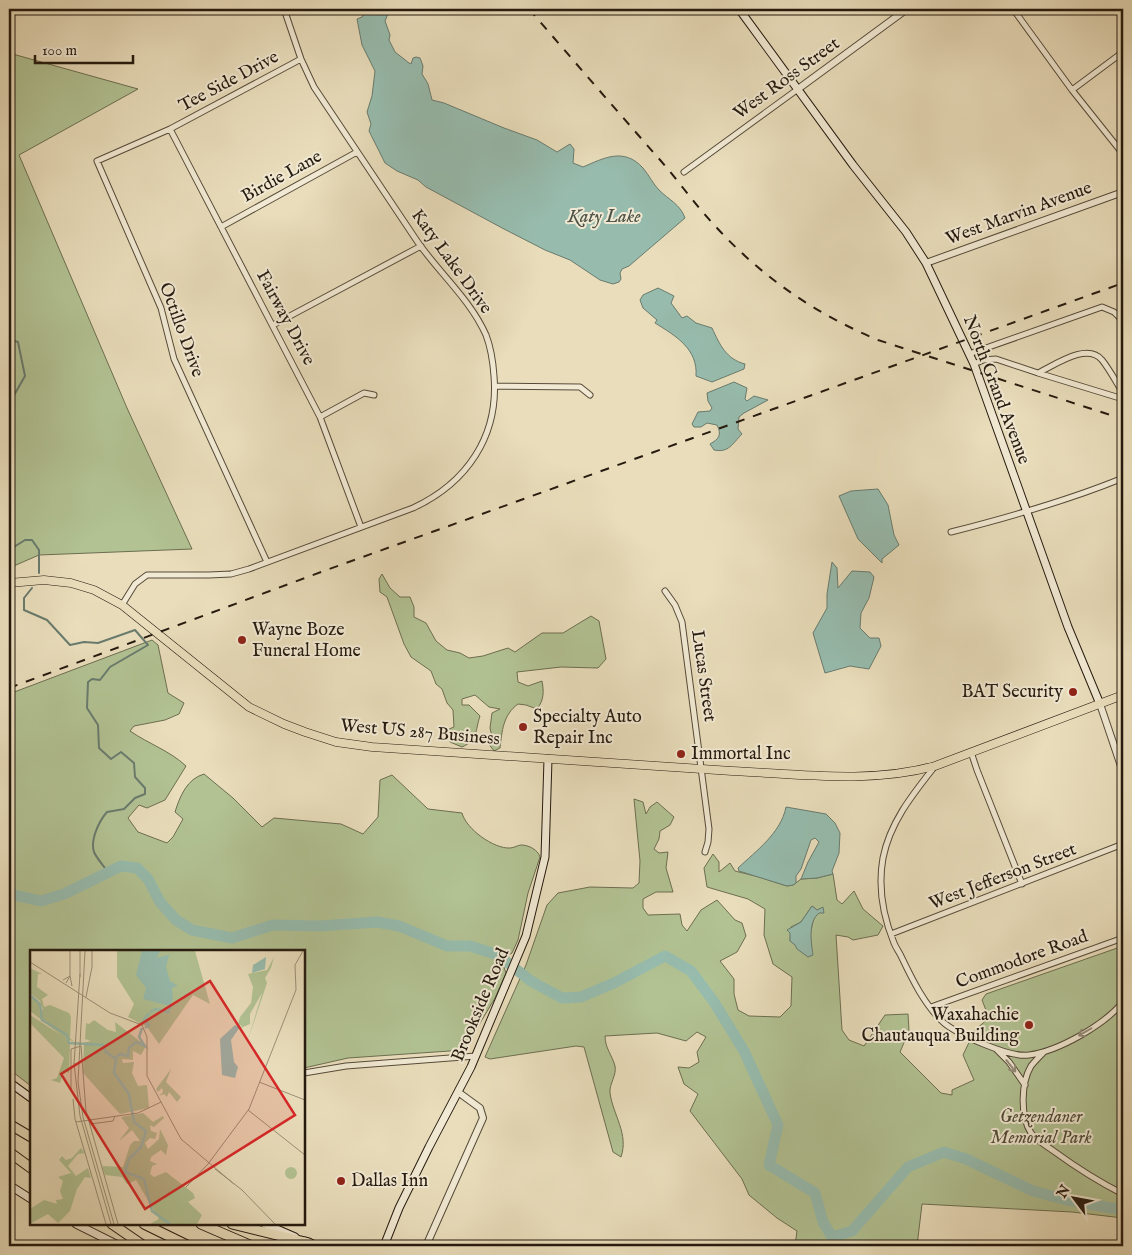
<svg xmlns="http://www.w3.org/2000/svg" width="1132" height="1255" font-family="'IM FELL English',serif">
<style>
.green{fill:#b2c293;stroke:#6c6e51;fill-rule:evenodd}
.water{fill:#97bcae;stroke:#697b6e}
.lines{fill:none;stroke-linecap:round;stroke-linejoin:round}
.stream{stroke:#697b6e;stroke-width:2}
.river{stroke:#97bcae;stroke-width:11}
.minor-casing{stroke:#564b3a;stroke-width:7}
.tertiary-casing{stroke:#564b3a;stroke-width:8}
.secondary-casing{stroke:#251a0f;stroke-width:9}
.primary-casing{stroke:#251a0f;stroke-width:9}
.motorway-casing{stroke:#251a0f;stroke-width:11}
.minor{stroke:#f1e9d3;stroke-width:5}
.tertiary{stroke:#f1e9d3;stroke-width:6}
.secondary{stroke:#f1e9d3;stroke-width:7}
.primary{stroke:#e9ddbb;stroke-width:8}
.motorway{stroke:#e9ddbb;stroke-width:9}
.rail{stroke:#251a0f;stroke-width:2;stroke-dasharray:9 9;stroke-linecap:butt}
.oneway{stroke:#958c7b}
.poi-dot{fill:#8f2418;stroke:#f1e9d3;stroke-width:2}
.labels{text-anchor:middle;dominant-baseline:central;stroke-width:4;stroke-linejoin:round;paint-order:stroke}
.street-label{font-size:18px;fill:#251a0f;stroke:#f1e9d3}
.poi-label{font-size:18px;fill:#251a0f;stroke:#f1e9d3;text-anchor:start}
.park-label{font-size:18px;font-style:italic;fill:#4f4c37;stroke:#f1e9d3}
.water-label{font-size:19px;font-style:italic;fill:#4d5347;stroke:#f1e9d3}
.inset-river{fill:none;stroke:#97bcae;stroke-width:2.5}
.inset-road{fill:none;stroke:#9b8f76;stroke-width:1}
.view{fill:#d62828;fill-opacity:0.15;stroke:#d62828;stroke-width:2.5}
.inset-edge{fill:none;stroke:#251a0f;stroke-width:2.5}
</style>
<rect width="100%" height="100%" fill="#e9ddbb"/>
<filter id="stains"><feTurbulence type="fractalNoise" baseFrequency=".004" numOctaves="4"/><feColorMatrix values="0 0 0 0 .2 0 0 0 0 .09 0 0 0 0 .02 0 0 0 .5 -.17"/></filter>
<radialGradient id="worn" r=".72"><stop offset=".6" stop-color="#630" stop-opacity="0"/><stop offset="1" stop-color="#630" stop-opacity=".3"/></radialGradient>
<path class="green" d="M9 53 138 89 19 155 127 408 192 549 39 555 9 568Z
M382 574 390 588 400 597H410L414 607V617L426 623 436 641 447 650 460 653 469 658 483 656 508 648 515 652 542 633H563L591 616 599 621 606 659 598 668 561 667 517 672 518 682 528 686 542 681C544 692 544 700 537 709L526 705 518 704C503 715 502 731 500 748L494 751 488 743 492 737 490 728 492 713 500 709 489 707 475 695 462 699V705H469L480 716C475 731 478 740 462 747L450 742 449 729 454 727 453 710 447 703 442 689 436 684 431 671 411 657 404 644 387 597 380 592 379 579Z
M152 640 158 645 168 693 184 703 179 714 165 720 134 726 130 731C149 744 170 751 186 766L165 800 147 808 139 805 128 818 138 832 167 843 173 837 183 819 175 812C180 796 187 779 204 774L233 798 262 827 274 818 341 824 363 834 378 817 380 780 392 775 428 809 462 813C466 829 494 849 510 848 514 848 518 845 521 845 529 845 538 850 540 857L528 893 518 940 512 953 501 959 506 973 495 998 464 1050 348 1058 304 1068V951H31V1086L9 1069V694Z
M634 799 643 802 646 814 650 807 657 802 674 817 670 825 660 831 659 839 654 849 659 853 668 852 666 868 673 892H656L643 899V908L648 915 680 914 682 925 687 931 701 910 717 900 735 920 742 923 746 936 737 952 720 961 734 979V994L738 1010 749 1016 780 1017 791 1006 792 977 773 964 764 935 765 909 748 899 707 887 704 868 713 854 719 862V872L730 863 735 871 759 877 787 886 793 885 801 879 817 878 833 874 837 900 842 904 854 891 863 909 883 926 878 935 853 940 848 937 836 935 842 1030 849 1040 864 1046 885 1015 908 1014 909 1031 900 1052 941 1093 952 1095V1090L974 1080 963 1055 975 1030 989 1018 982 1000 986 994 1123 946V1206L1112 1207 1123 1210V1218L1072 1212 922 1204 917 1246H795L797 1231 777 1218 749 1195 742 1179 690 1111 698 1094 684 1084 678 1067 689 1068 699 1062 697 1052 706 1037 697 1032 686 1041 657 1033 605 1036C605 1048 612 1055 615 1066 617 1075 609 1084 610 1093 613 1115 629 1134 621 1157L613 1152 584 1047 576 1046 490 1059 485 1057 526 965 547 905 558 893 590 887 633 888 639 883 640 861ZM812 906 817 910 823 908 814 917 810 935 812 955 790 941 791 927 801 922Z"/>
<path class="water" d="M367 9H390L385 21 390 35 389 40 395 52 409 63 411 64 413 58 416 57 420 58 423 66 422 74 428 84 432 100 444 103 504 128 537 140 557 152 570 144 574 149 573 163 583 167C604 158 624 147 643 168 649 175 653 184 659 190 669 200 680 204 685 218L629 266 622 269 620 273 621 279 619 282 613 284 600 280 570 260 545 250 504 229 426 187 418 180 397 171 385 163 369 131 371 124 367 112 372 96 375 71 362 45 357 19 362 17Z
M658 288 674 296 671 303 682 318 687 316 696 323 712 328C720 345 726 359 745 364L744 369 712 382 696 376C698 349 676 336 655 323L657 320 643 308 640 300 643 295Z
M734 382 747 388 745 399 747 401 754 396 768 400 744 413 739 417 738 429 742 434C732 444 729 453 714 450L710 444C719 439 722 435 717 425L707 423 701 427H694L692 424 698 412 710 411 712 408 708 401 707 393Z
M878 489 888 505 894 535 899 545 882 559V563L858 539 839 496 851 491Z
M832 562 837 568 838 588 852 571 870 572 874 577 869 598 861 613 860 628 870 638H879L881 646 869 669 850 666 825 673 813 633 827 608V594Z
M786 807 826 814 835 823 840 833 839 853 832 871 833 874 817 878 801 879 808 862 819 842 815 838 811 840 801 869 796 876V883L793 885 787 886 739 871 738 868C756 851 781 833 786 807Z
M812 906 817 910 823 907 824 913H819C808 922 811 941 813 955L808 957 797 949 795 945 790 941V933L787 930 801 922Z"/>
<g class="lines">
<path class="stream" d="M9 339 18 342 25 376 9 404
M9 550 25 540H32L39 550V573
M32 588 24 598V610L47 620 70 645 84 642 98 643 135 630 148 645 110 667 100 680 92 679 88 682 87 708 98 725 99 748 111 759 121 752 134 763 135 777 145 788V794L135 798 124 809 107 812C99 821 90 840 94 852 97 859 104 866 108 872"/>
<path class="river" d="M9 894 41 901 64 894 121 866 137 868 148 879 160 902 176 920 192 930 232 938 273 925 320 926 377 922 399 926 447 946H470L498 955 531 981 562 998 581 997 614 983 665 956 691 971 714 1002 744 1051 778 1125 769 1165 815 1193 823 1222 832 1237 852 1231 908 1167 944 1152 966 1159 1033 1191 1066 1200 1123 1210"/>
<defs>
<path id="minor" d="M1013 9 1072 90 1123 154
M1072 90 1123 52
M170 129 320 417 361 527
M684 172 798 89
M221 227 357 152
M273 325 421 246
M969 354 1102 307 1114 312 1123 321
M974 364 983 360 996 359 1038 373C1055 365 1087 342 1102 360 1110 370 1116 382 1123 393
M1038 373 1123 399
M495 386 580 387 590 395
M320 417 364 393 374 395
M951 532C1010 517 1067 501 1123 478
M267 562 174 359 161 308 97 161 170 129 301 59
M665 591 675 605 682 622 709 829 708 842 705 852
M122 605 135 584 147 575H209L231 574 249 569 413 508C467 483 499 436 494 376 493 362 491 348 486 335 470 299 439 273 417 241 382 189 348 138 314 87L301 59 284 9
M971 752 977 770 1022 884
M935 766C913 794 890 822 883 858 878 886 883 916 894 943 896 948 899 952 901 956 912 979 925 1006 944 1023 959 1035 1010 1058 1029 1055 1059 1051 1104 1025 1123 1002
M891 934 1123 844
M931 1007 1123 938
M997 1050 1009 1062 1025 1085
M1044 1052C1040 1056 1035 1061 1031 1066 1021 1083 1020 1116 1031 1133 1036 1140 1047 1146 1055 1152 1077 1168 1099 1182 1123 1194
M304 1073 346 1066 476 1056"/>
<path id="tertiary" d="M798 89 907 9
M926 263 1123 192
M1100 704 1123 772
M426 1246 483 1118 480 1108 458 1092"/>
<path id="secondary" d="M739 9 853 165 906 232 926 263 974 364 1068 627 1100 704
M9 1082 31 1098
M9 1185 31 1199
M76 1224 120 1246
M265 1224 295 1237
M305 1241 318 1246
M384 1246 399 1208 429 1147 471 1067 526 936 545 857 548 759"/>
<path id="primary" d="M9 583 44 580 71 583 94 590 122 605 249 707 284 724 305 732 336 742 372 747C492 754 612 764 732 771 799 774 870 784 935 766L1123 695"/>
<path id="motorway" d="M9 1124 31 1137
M9 1152 31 1168
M112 1224 144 1246
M144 1224 189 1246
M201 1224 252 1246
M232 1224 309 1243"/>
</defs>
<use href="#minor" class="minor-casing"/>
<use href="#tertiary" class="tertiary-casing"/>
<use href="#secondary" class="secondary-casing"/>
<use href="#primary" class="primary-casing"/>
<use href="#motorway" class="motorway-casing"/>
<use href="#minor" class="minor"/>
<use href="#tertiary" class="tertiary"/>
<use href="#secondary" class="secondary"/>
<use href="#primary" class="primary"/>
<use href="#motorway" class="motorway"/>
<path class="rail" d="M529 9C573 60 617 111 661 161 680 183 697 207 717 228 763 278 816 314 878 340L1123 419
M9 688 321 572 1123 283"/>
</g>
<defs><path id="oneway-shaft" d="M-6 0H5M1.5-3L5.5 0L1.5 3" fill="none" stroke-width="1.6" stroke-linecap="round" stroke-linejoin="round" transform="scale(1.25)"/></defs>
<g class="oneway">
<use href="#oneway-shaft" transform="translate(1085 1032) rotate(150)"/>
<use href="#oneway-shaft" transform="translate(1011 1066) rotate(52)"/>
</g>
<g class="poi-dot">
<circle cx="242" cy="640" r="5"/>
<circle cx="1073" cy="692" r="5"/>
<circle cx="523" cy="727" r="5"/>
<circle cx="681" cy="754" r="5"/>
<circle cx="1029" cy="1025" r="5"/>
<circle cx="341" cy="1181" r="5"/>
</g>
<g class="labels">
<g class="street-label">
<text transform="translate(787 79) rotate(-36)">West Ross Street</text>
<text transform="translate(229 82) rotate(-28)">Tee Side Drive</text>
<text transform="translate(282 177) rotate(-29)">Birdie Lane</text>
<text transform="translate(1019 214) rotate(-20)">West Marvin Avenue</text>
<text transform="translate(451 262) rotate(54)">Katy Lake Drive</text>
<text transform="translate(285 318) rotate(62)">Fairway Drive</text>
<text transform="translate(181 330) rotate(70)">Octillo Drive</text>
<text transform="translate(996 390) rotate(69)">North Grand Avenue</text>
<text transform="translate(703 676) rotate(82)">Lucas Street</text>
<text transform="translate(420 733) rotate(5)">West US 287 Business</text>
<text transform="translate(1003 877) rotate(-21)">West Jefferson Street</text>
<text transform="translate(1022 960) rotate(-20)">Commodore Road</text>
<text transform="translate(481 1005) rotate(-67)">Brookside Road</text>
</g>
<g class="poi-label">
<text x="252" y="630">Wayne Boze<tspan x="252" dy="21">Funeral Home</tspan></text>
<text x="1063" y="692" text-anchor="end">BAT Security</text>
<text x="533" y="717">Specialty Auto<tspan x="533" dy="21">Repair Inc</tspan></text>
<text x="691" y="754">Immortal Inc</text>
<text x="1019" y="1015" text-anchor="end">Waxahachie<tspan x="1019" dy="21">Chautauqua Building</tspan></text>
<text x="351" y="1181">Dallas Inn</text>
</g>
<g class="park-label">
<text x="1041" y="1117">Getzendaner<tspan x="1041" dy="21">Memorial Park</tspan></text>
</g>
<g class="water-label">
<text x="604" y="217">Katy Lake</text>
</g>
</g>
<g transform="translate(30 950)">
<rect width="275" height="275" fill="#e9ddbb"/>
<path d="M87 1H165L180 54 163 45 129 94 117 77 98 67 104 54 87 27ZM244 7 241 18 235 28 237 33 218 90 232 43 220 64V74L206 80 212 76 208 74 210 67 221 53 223 37 218 24 237 20ZM0 18 12 24H8L7 37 18 45 12 49 14 57 20 55 39 63 41 67 40 88 44 92 36 88 40 95 39 123 34 120 30 133 21 130 27 128 34 108 0 73V65L31 85 0 61V45L9 53 10 63 13 59 10 51 0 43ZM64 70 78 80 86 82 85 72 116 96 111 105 103 101V110L92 109 93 113 104 112 102 123 108 136 117 135 119 158 90 164 53 123 54 95 63 94 52 93 61 91 55 89 56 73 59 74ZM141 119 136 132 151 147 147 152 139 142 137 147 134 144 129 146 133 142 132 138 128 142 126 139ZM113 163 123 172 133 166 134 168 124 177 120 175 121 181 127 183 125 189 120 188 115 193 118 199 129 189 130 179 138 195 136 205 131 200 121 207 120 211 127 214 122 216 120 224 124 227 136 222 163 243 165 248 158 252 172 265 167 274H120L129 269 106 230 97 234 92 227 75 225 72 216 93 217 100 195 104 191H110L102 180 89 191 99 178 91 167ZM51 198 55 203 48 204 38 216 46 226 58 218 61 228 55 227 47 239 40 261 28 273 18 264 0 274V259L14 250 27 254 26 250 33 249 30 241 33 231 28 227 41 223 29 210 32 206 36 210 42 208ZM255 223a6 6 0 1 1 12 0a6 6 0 1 1-12 0Z" fill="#b2c293"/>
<path d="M112 1H130L127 8 144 3 139 5 136 17 140 31 148 36 142 38 143 48 140 56 113 49 116 38 106 25ZM236 7 235 19 222 23 223 15ZM205 75 210 77 201 90 204 112 208 117 205 128 192 125 190 89Z" fill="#97bcae"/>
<path class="inset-river" d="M0 45 10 54 12 70 37 85 39 93 73 95 76 102 86 109 84 123 99 144 104 172 116 181 111 197 99 209 95 222 114 229 122 261 140 274M120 62 126 59 138 62 141 56M115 78 119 75 114 70 119 63M85 108 90 104 98 106 99 98 106 92 115 96 109 87 112 78"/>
<path class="inset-road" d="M55 1 48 132 53 167 84 274M0 12 80 63 112 75 117 87V126L151 189 204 234M50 27V1M33 30 40 26 42 36M36 33 40 26V1M56 47 62 17V1M44 113 50 166 81 274M44 114 50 24M229 132 275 150M41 140V99L51 96 56 161 88 274M43 149 45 169 76 274M218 160 275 205M46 172 108 163 131 152M60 174 83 171 85 166M178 214 219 159 266 40 265 15 273 1M185 219 212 240 245 274M156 237 178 214"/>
<path class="view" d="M180 31 265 165 115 259 31 124Z"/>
<rect width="275" height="275" class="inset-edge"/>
</g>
<rect width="1132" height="1255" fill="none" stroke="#e9ddbb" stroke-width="30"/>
<rect x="10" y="10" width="1112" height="1235" fill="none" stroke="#251a0f" stroke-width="2.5"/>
<rect x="15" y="15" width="1102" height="1225" fill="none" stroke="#251a0f"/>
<g transform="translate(1074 1198) rotate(302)" stroke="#f1e9d3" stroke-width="4" paint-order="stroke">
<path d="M0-4L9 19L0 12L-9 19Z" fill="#251a0f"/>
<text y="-8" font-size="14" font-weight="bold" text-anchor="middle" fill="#251a0f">N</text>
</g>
<path d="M35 55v8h98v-8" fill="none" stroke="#251a0f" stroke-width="2.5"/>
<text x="42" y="55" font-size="15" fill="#251a0f" stroke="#f1e9d3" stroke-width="4" paint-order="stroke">100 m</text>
<rect width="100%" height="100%" filter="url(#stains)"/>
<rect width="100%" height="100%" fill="url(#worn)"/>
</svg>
